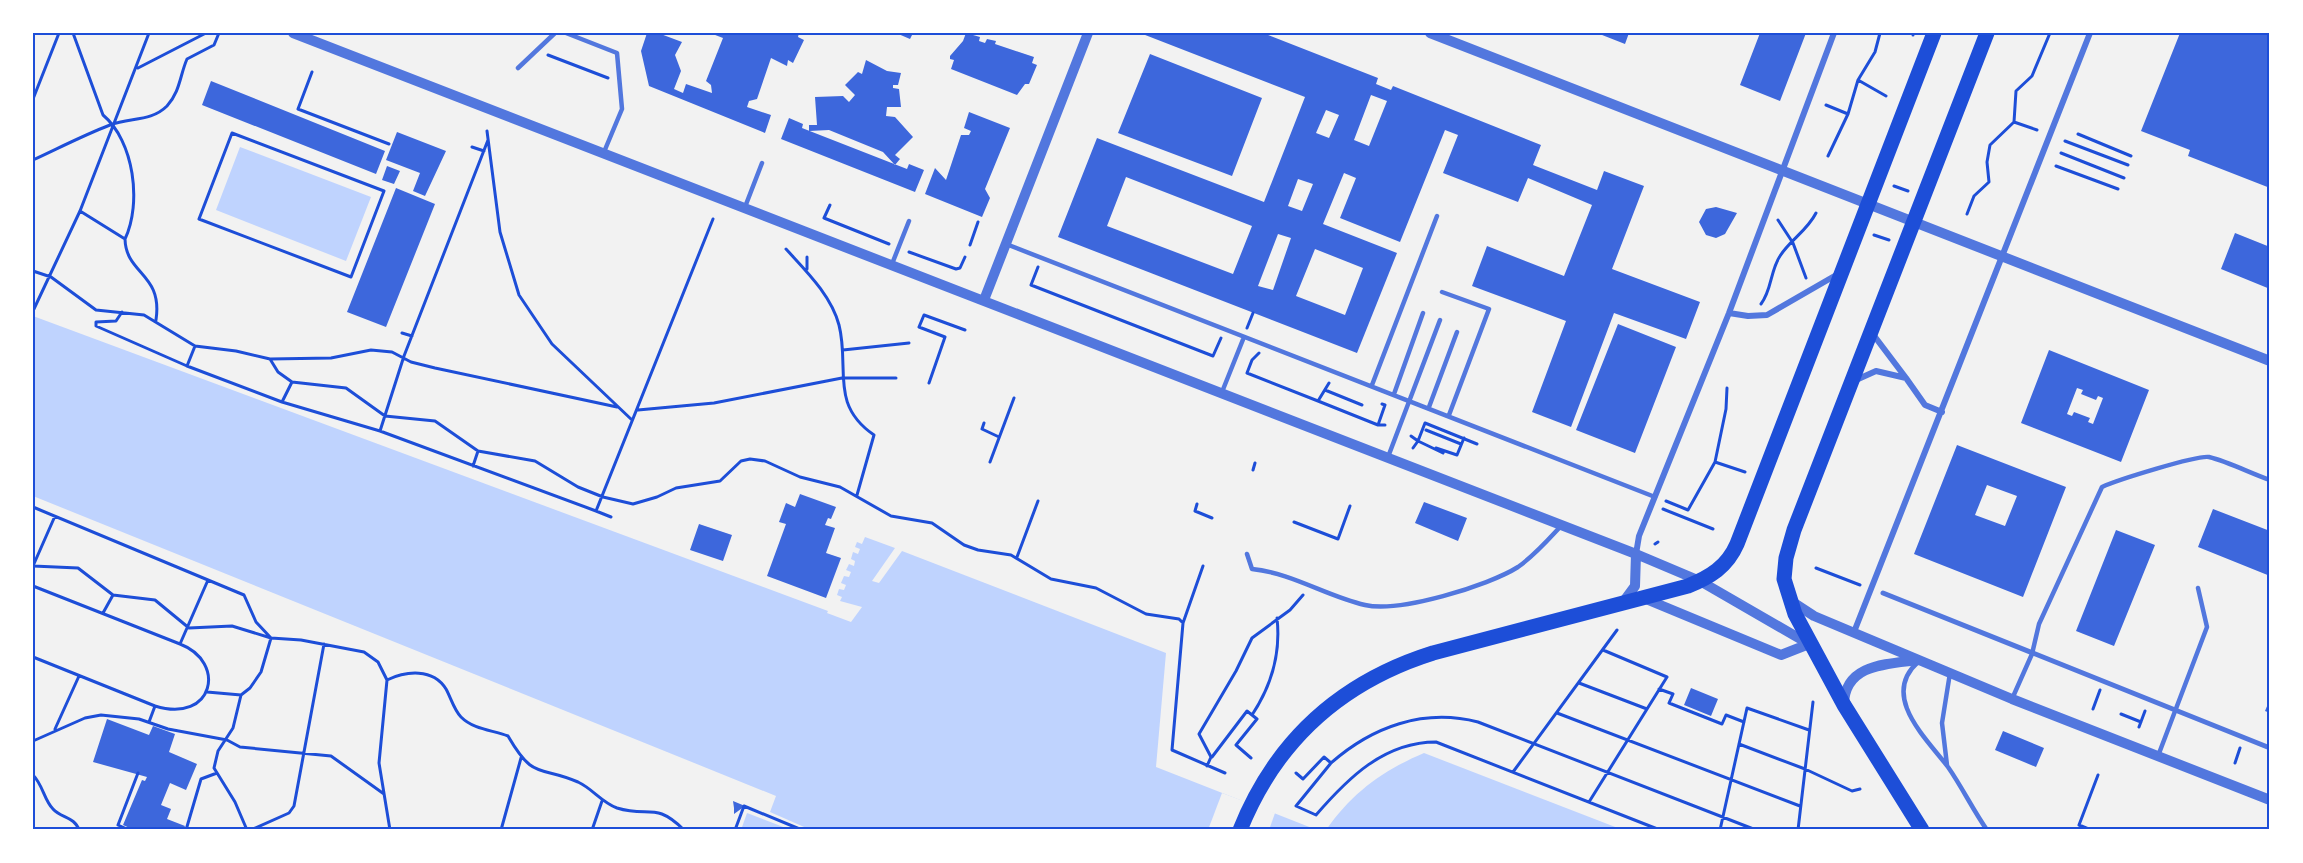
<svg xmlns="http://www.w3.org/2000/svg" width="2303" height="863" font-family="'Source Sans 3',sans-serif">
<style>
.water{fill:#bfd3fe}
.pier{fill:#f2f2f2}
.building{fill:#3d67dc;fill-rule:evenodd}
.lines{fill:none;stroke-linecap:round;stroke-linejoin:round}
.path{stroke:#1d4ed8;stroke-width:3}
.service{stroke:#5277de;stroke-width:4.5}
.pedestrian{stroke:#5277de;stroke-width:5}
.minor{stroke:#5277de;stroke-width:6}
.tertiary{stroke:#5277de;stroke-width:10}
.primary{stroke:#1d4ed8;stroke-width:15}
.neatline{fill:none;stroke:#1d4ed8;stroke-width:2}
</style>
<rect width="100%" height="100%" fill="#f2f2f2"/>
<path class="water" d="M240 147 371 197 346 261 216 210Z
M33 316 828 611 827 613 851 622 862 607 840 601 842 597 837 595 839 589 844 590 846 585 841 583 844 576 849 577 851 572 846 570 849 564 854 566 855 561 851 559 853 552 858 554 860 549 855 547 857 542 862 544 865 537 895 548 872 581 879 583 902 551 1166 653 1156 767 1317 830H811L770 812 776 796 33 496Z
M1424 753 1623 830H1326C1353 792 1382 771 1424 753Z
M747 813 791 830H741Z"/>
<path class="pier" d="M1222 793 1275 813 1269 830H1208Z"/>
<path class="building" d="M647 33H658L682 42 675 55 681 71 674 89 683 93 686 84 712 93 711 85 706 81 723 38 710 33H799L798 37 804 40 793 63 788 60 787 66 771 58 757 99 749 101 747 107 771 115 765 133 649 86 641 51Z
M896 33H913L910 39Z
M966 33 980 37 979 41 985 43 987 39 996 41 995 44 1034 57 1032 63 1037 65 1029 84H1025L1017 95 951 69 954 60 950 59V56L963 41Z
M1140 33H1263L1378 78 1376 84 1391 90 1393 86 1541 145 1533 165 1597 190 1604 171 1644 186 1612 269 1700 302 1686 339 1614 313 1571 427 1532 412 1566 321 1472 286 1487 246 1564 276 1592 205 1528 178 1518 202 1443 173 1458 135 1445 130 1400 242 1340 218 1356 178 1344 173 1323 224 1397 253 1357 353 1058 237 1097 138 1264 202 1305 97ZM1371 95 1387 101 1369 146 1354 140ZM1326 110 1339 115 1329 138 1316 133ZM1126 177 1252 226 1233 274 1107 226ZM1298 179 1313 184 1302 211 1288 206ZM1278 234 1291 238 1273 290 1258 286ZM1315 249 1363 268 1345 315 1296 296Z
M1597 33H1629L1625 44Z
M1760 33H1806L1780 101 1740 85Z
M2180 33H2270V188L2188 156 2190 150 2141 131Z
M1150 54 1262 98 1232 176 1118 133Z
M866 60 887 71 901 73 898 85H893V88L899 89 901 107H887L886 116 895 117 913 137 895 155 900 159 895 165 883 152 829 130 809 131V125H817L815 97 843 96 849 102 855 95 845 85 858 72 862 74Z
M211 81 385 151 376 174 202 105Z
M969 112 1010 128 985 189 990 198 982 217 925 194 935 168 946 180 961 135H969L971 131 964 128Z
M789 118 803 124 802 128 907 169 909 164 924 170 915 192 781 139Z
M397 132 446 151 425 196 413 191 420 173 386 160Z
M387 166 400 171 394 184 382 180Z
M396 188 435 204 386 327 347 312Z
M1716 207 1737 213 1725 234 1716 238 1706 235 1699 222 1706 209Z
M2235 233 2270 247V289L2221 269Z
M1618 324 1676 347 1635 453 1576 430Z
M2049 350 2149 390 2121 462 2021 423ZM2077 388 2083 390 2081 394 2096 400 2098 396 2103 398 2093 424 2088 422 2090 418 2074 412 2072 416 2067 414Z
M1957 445 2066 487 2023 597 1914 554ZM1987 485 2017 496 2005 526 1975 515Z
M800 494 836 507 831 519 828 518 825 525 835 528 826 553 841 558 826 598 767 576 786 524 779 522 786 503 795 507Z
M1424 502 1467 518 1458 541 1415 523Z
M2213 509 2270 531V576L2198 547Z
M699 524 732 535 723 561 690 550Z
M2116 530 2155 545 2114 646 2076 631Z
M1691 688 1718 699 1711 716 1684 705Z
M2270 699V713L2265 711Z
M107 719 149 735 153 726 175 734 169 752 197 764 186 790 170 783 161 805 171 809 167 819 185 826 183 830H134L123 825 142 780 145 781 147 777 93 762Z
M2003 731 2044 748 2036 767 1995 750Z
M733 801 745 806 734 814V808Z"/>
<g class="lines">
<path class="path" d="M73 33 103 115C134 141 142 203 125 239
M1913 35V33
M548 55 608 78
M138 68 206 33
M312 72 298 109 389 144
M1858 80 1886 96
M33 99 59 33
M1826 105 1848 114
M2014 122 2037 130
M487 131 500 232 519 295 552 344 632 420
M232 133 384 191 351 277 199 219Z
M2078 134 2131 156
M2065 141 2128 165
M472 147 484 151
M2061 153 2124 178
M1828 156 1848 114 1858 80 1875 52 1880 33
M33 160C59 148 84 135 110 125 130 117 151 122 167 106 180 92 180 75 187 59L214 45 219 33
M2056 166 2118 189
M1894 186 1908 191
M830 205 824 218 889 244
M80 211 125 239C126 275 163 273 156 320
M1967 214 1974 196 1989 182 1987 162 1990 145 2014 122 2016 91 2032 76 2050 33
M1778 220 1793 243 1806 278
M1874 235 1889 240
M970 245 978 222
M786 249C806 271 831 295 839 325 850 368 829 404 874 435L857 495
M909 252 956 269 960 268 965 257
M1038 267 1031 285 1213 356 1221 338
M807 269V257
M33 271 51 277 96 310 144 315 195 346 236 351 270 359 278 372 292 382 346 388 385 416 435 421 478 451 535 461 578 487 603 497 633 504 657 497 676 488 720 481 741 461 750 459 765 461 800 477 840 487 891 516 932 523 964 545 978 550 1011 555 1051 579 1096 588 1146 614 1179 619 1183 623
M1761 304C1772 290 1770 271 1780 256 1790 240 1807 231 1816 213
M33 311 80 211 149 33
M122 312 116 321 96 322V326L187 366 282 402 380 431 596 511 713 219
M1247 328 1253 313
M402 333 412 336
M843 350 909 343
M1259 353 1252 360 1247 373 1318 401 1329 383
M270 359 331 358 371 350 392 352 411 362 435 368 617 407
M187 366 195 346
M929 383 945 337 919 327 924 315 965 330
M1325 390 1362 405
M1318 401 1378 425H1385
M282 402 292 382
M638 410 714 403 842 378H896
M984 423 982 429 999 437
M1378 425 1385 405 1382 404
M1426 430 1461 444
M380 431 404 356 488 140
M1411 436 1418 441 1425 423 1477 444
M1413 448 1418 441 1443 453
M1436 448 1457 455 1464 438
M990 462 1014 398
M1715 462 1745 472
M473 466 478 451
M1253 470 1255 463
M1666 501 1688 510 1715 462 1726 409 1727 388
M1197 504 1195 511 1212 518
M33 507 208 580 180 644C227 662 214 724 155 706L149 722
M1663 509 1713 529
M596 511 611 517
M1294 522 1338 539 1350 506
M1655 544 1658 542
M1017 557 1038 501
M33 566 78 568 113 595 155 600 189 628 232 626 271 638 301 640 364 652 378 662 387 680C406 671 433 668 446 689 451 698 454 710 461 717 474 730 493 730 508 736 534 781 539 765 578 782 593 789 601 802 617 808 649 818 655 801 684 830
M33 566 55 516
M1203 566 1183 623 1172 750 1225 773
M1816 568 1860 585
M208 580 244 595 256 622 271 638 261 672 250 688 241 695 233 728 218 751 214 768 235 802 247 830
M33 586 180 644
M103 613 113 595
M33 657 155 706
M387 680 379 763 390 830
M1579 683 1647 709
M1659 689 1673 694 1669 703 1722 724 1726 715 1744 722
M207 692 241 695
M2093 709 2100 690
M1557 713 1800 806
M2121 714 2141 722
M1252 715C1272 685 1281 654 1277 618
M2139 727 2145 711
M55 729 79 676
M33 741 85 718 101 715 139 719 168 729 227 740 240 747 331 756 384 794
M1739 744 1805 769 1852 791 1860 789
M1212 757 1247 711 1257 719 1236 745 1251 758
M1331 763C1372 727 1423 708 1478 722L1756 830
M2235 763 2240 748
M1207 766 1211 757 1199 734 1236 671 1252 638 1290 610 1303 595
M1513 772 1617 630
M1296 773 1303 779 1324 757 1331 763 1296 806 1316 815C1348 778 1384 742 1436 742L1660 830
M33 775C43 785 44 800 53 809 61 818 75 817 79 830
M1589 802 1667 677 1603 650
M129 830 118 825 138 773
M186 830 201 779 217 773
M251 830 289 813 294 806 324 644
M501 830 521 758
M592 830 602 801
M735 830 744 806 802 830
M1720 830 1747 708 1809 730
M1798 830 1813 702
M2091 830 2079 825 2098 775"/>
<path class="service" d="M566 33 617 53 622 109 604 152
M518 68 555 33
M745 207 762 163
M1006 244 1655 497
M892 264 909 221
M1442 292 1489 309 1449 415
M1372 385 1437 216
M1222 392 1244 337
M1394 394 1423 313
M1429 407 1457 332
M1388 457 1440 320
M1247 554 1252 569C1292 573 1326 596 1365 605 1399 613 1488 586 1518 567 1534 556 1548 540 1561 526
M1918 662C1880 696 1926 738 1948 767 1962 787 1973 810 1987 830
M2012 699 2032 654 2039 624 2102 487C2117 480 2197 455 2209 457 2229 462 2250 473 2270 480
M2158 756 2207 627 2198 588
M1947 765 1942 723 1950 673"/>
<path class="pedestrian" d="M1883 593 2270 748"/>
<path class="minor" d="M1729 313 1748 316 1767 315 1838 274
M1906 378 1925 405 1942 412
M1856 380 1876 371 1906 378 1872 333
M1636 554 1639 536 1729 313 1834 33
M1854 632 2090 33"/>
<path class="tertiary" d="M293 33 1636 554 1700 581 1809 644
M1430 33 2270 361
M984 300 1088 33
M1641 597 1781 655 1809 644
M1624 601 1635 586 1636 554
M1791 601 1814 616 2012 699 2270 800
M1844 705C1844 664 1887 664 1918 660"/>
<path class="primary" d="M1240 830C1276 740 1341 682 1433 653L1688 586C1710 577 1727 567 1737 544L1934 33
M1922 830 1844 705 1795 614 1784 579 1786 558 1794 530 1987 33"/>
</g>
<rect width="2303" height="863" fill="none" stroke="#ffffff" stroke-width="69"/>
<rect x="34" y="34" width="2234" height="794" class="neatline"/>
</svg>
